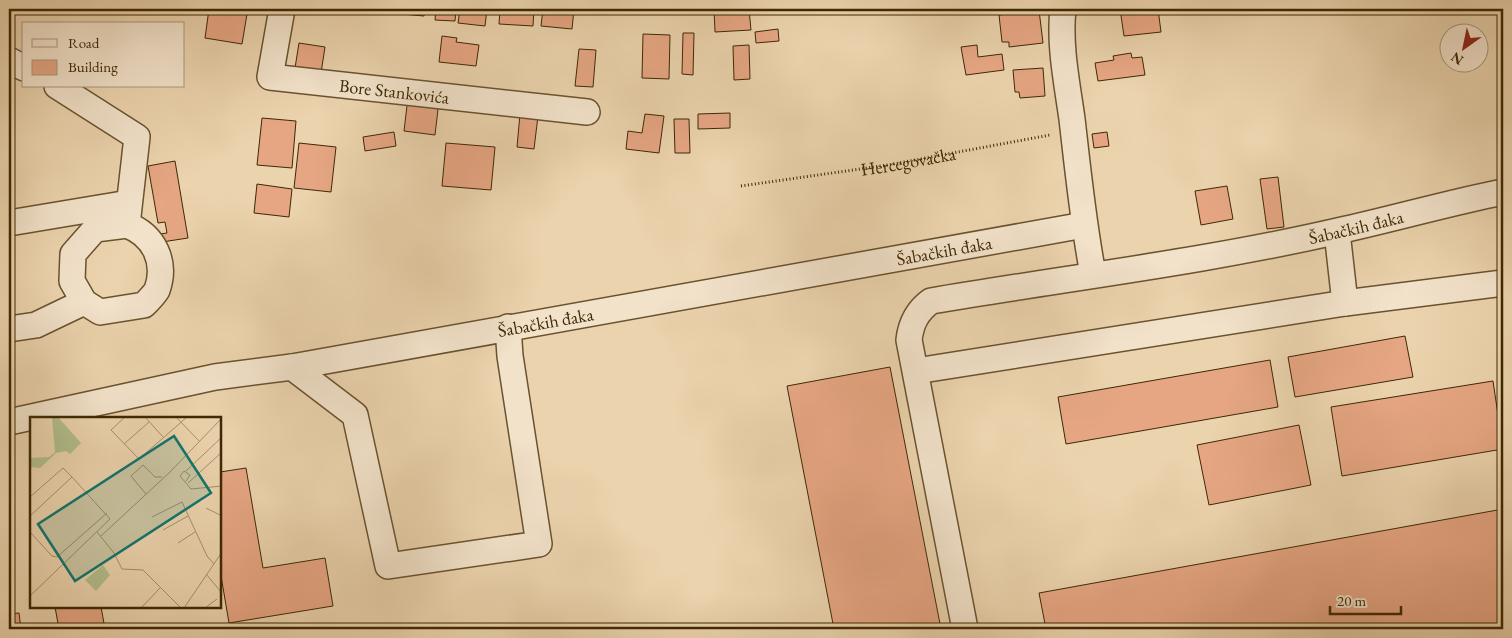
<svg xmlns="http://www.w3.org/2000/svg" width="1512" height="638" font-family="'EB Garamond',serif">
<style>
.building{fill:#e6a683;stroke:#3e2804}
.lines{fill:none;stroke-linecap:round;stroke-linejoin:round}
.minor-casing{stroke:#69532e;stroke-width:28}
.path{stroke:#3e2804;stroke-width:3;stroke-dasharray:1 2.5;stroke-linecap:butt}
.minor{stroke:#f2e2ca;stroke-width:25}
.labels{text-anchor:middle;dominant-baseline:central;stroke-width:4;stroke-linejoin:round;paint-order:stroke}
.street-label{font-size:18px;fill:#3e2804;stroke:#f2e2ca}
.inset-road{fill:none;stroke:#a68f69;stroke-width:1}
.view{fill:#0f766e;fill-opacity:0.15;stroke:#0f766e;stroke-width:2.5}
.inset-edge{fill:none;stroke:#3e2804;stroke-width:2.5}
</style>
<rect width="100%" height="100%" fill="#ebd3ad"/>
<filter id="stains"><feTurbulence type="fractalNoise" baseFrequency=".004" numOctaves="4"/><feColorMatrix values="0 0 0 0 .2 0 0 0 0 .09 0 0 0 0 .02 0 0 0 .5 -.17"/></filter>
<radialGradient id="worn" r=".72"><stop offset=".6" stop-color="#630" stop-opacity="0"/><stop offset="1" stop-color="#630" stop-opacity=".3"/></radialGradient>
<path class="building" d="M209 9H237L236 12 247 14 242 44 205 38Z
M402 9H425L424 16 402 14Z
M436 9H456L455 21 435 20Z
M460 9H487L485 26 458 23Z
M500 9H534L533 26 499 24Z
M543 9H574L572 29 541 26Z
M714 9H749L751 30 715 32Z
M1120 9H1158L1161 32 1124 36Z
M1039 10 1043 43 1009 47V42H1002L999 15Z
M778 29 779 41 756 43 755 32Z
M683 33H694L693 75 682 74Z
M643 34 670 35 669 79 642 78Z
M442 36 457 38 456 42 479 45 476 66 439 62Z
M299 43 325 47 321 73 295 68Z
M749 45 750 79 734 80 733 46Z
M977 45 978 57 1002 54 1004 70 966 75 961 47Z
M579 49 596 50 593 87 575 86Z
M1131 53 1132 58 1142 57 1145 75 1098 81 1095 63 1114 60 1113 56Z
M1043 68 1045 96 1020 98 1019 92H1015L1013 70Z
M408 97 439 101 435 135 404 131Z
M730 113V128L698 129V114Z
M520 114 538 116 534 149 517 147Z
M645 114 664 116 659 153 626 149 628 131 642 133Z
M262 118 296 121 292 168 257 165Z
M674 119H689L690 153H675Z
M394 132 396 146 365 151 363 137Z
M1107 132 1109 146 1094 148 1092 134Z
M299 143 336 147 331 192 294 188Z
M446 143 495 147 491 190 442 186Z
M175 161 188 238 162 242 160 234 167 233 165 222 158 223 148 166Z
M1278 177 1284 227 1267 229 1260 179Z
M257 184 292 189 289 217 254 213Z
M1227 186 1233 219 1201 225 1195 191Z
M1405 336 1413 377 1295 397 1288 357Z
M1270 360 1278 407 1066 444 1058 397Z
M890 367 941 629H834L787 386Z
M1493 381 1503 449 1342 476 1331 407Z
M1299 425 1311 485 1209 505 1197 445Z
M246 468 263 568 325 558 333 606 229 623 220 570V472Z
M1503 509V629H1046L1039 593Z
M55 607H101L105 629H59Z
M19 613 21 629H9V614Z"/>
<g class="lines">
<defs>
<g id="minor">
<path id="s2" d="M282 9 270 77 587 112"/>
<path d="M1063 9C1059 45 1067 83 1072 119 1078 171 1083 222 1093 274"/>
<path d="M9 60 24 68"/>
<path d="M57 86 137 137 127 225"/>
<path d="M9 223 129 203"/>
<path d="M127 225C154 235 167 262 157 290 154 295 148 301 144 305L100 312 84 302 72 281 73 254 95 229Z"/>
<path d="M1337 232 1345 303"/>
<path d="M9 329 36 325 84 302"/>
<path d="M292 367 355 415 388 566 539 544 510 356 508 327"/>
<path d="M916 371 1345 303 1503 283"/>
<path id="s3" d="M9 422 215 377 292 367 1084 225"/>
<path id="s4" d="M965 629 909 340C911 323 917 311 931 301 1066 278 1204 262 1338 231 1393 219 1448 203 1503 192"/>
</g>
</defs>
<use href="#minor" class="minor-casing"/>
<path class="path" id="s1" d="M741 186 888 165 1050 135"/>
<use href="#minor" class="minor"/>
</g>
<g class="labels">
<g class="street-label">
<text stroke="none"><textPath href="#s2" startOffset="194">Bore Stankovića</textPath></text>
<text stroke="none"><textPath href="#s1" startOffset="169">Hercegovačka</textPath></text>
<text stroke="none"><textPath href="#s4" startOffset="772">Šabačkih đaka</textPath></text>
<text stroke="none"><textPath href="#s3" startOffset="951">Šabačkih đaka</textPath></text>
<text stroke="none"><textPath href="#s3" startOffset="546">Šabačkih đaka</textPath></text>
</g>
</g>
<g transform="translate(30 417)">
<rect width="191" height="191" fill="#ebd3ad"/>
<path d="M22 0H28L51 26 40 37 36 34 26 36 10 51 0 50V41L19 40 25 35ZM73 148 80 158 66 174 55 163Z" fill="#b2be8e"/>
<path class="inset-road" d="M95 0 81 13 109 42 157 0M115 0 133 20M146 0 170 25M94 27 119 5M156 54 192 20M156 64 160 58 154 54 150 59 161 72 192 69M158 66 192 35M116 77 101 59 113 48 125 60H132M0 80 33 51 42 60M176 91 192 99M0 99 42 60 80 102 0 179M122 100 152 85 177 139 184 147M133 113 158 99M0 115 22 139 27 140 77 96M67 115 84 136 92 152 113 153 151 191M71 119 140 55 192 1M148 126 165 115M176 157 192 176M112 190 130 171M154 191 192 135M175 191 187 182"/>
<path class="view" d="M144 19 181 76 45 164 8 107Z"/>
<rect width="191" height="191" class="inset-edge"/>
</g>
<rect width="1512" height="638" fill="none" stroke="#ebd3ad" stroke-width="30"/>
<rect x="10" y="10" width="1492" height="618" fill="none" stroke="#3e2804" stroke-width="2.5"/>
<rect x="15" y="15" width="1482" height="608" fill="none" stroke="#3e2804"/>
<rect x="22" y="22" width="162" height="65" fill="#f2e2ca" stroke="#aa987b"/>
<rect x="32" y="39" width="25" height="8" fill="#f2e2ca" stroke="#aa987b"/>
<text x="68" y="48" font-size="15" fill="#3e2804">Road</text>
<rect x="32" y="60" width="25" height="15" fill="#e6a683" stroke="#aa987b"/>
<text x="68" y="72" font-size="15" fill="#3e2804">Building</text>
<g transform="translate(1464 48) rotate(213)"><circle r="24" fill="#f2e2ca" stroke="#aa987b"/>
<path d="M0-4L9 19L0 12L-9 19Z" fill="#8f2418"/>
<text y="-8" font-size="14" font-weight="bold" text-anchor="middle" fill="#3e2804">N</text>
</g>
<path d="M1330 606v8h71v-8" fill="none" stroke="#3e2804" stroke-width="2.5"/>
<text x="1337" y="606" font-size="15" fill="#3e2804" stroke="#f2e2ca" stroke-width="4" paint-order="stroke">20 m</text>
<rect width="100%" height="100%" filter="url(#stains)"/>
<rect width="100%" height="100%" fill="url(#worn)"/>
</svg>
